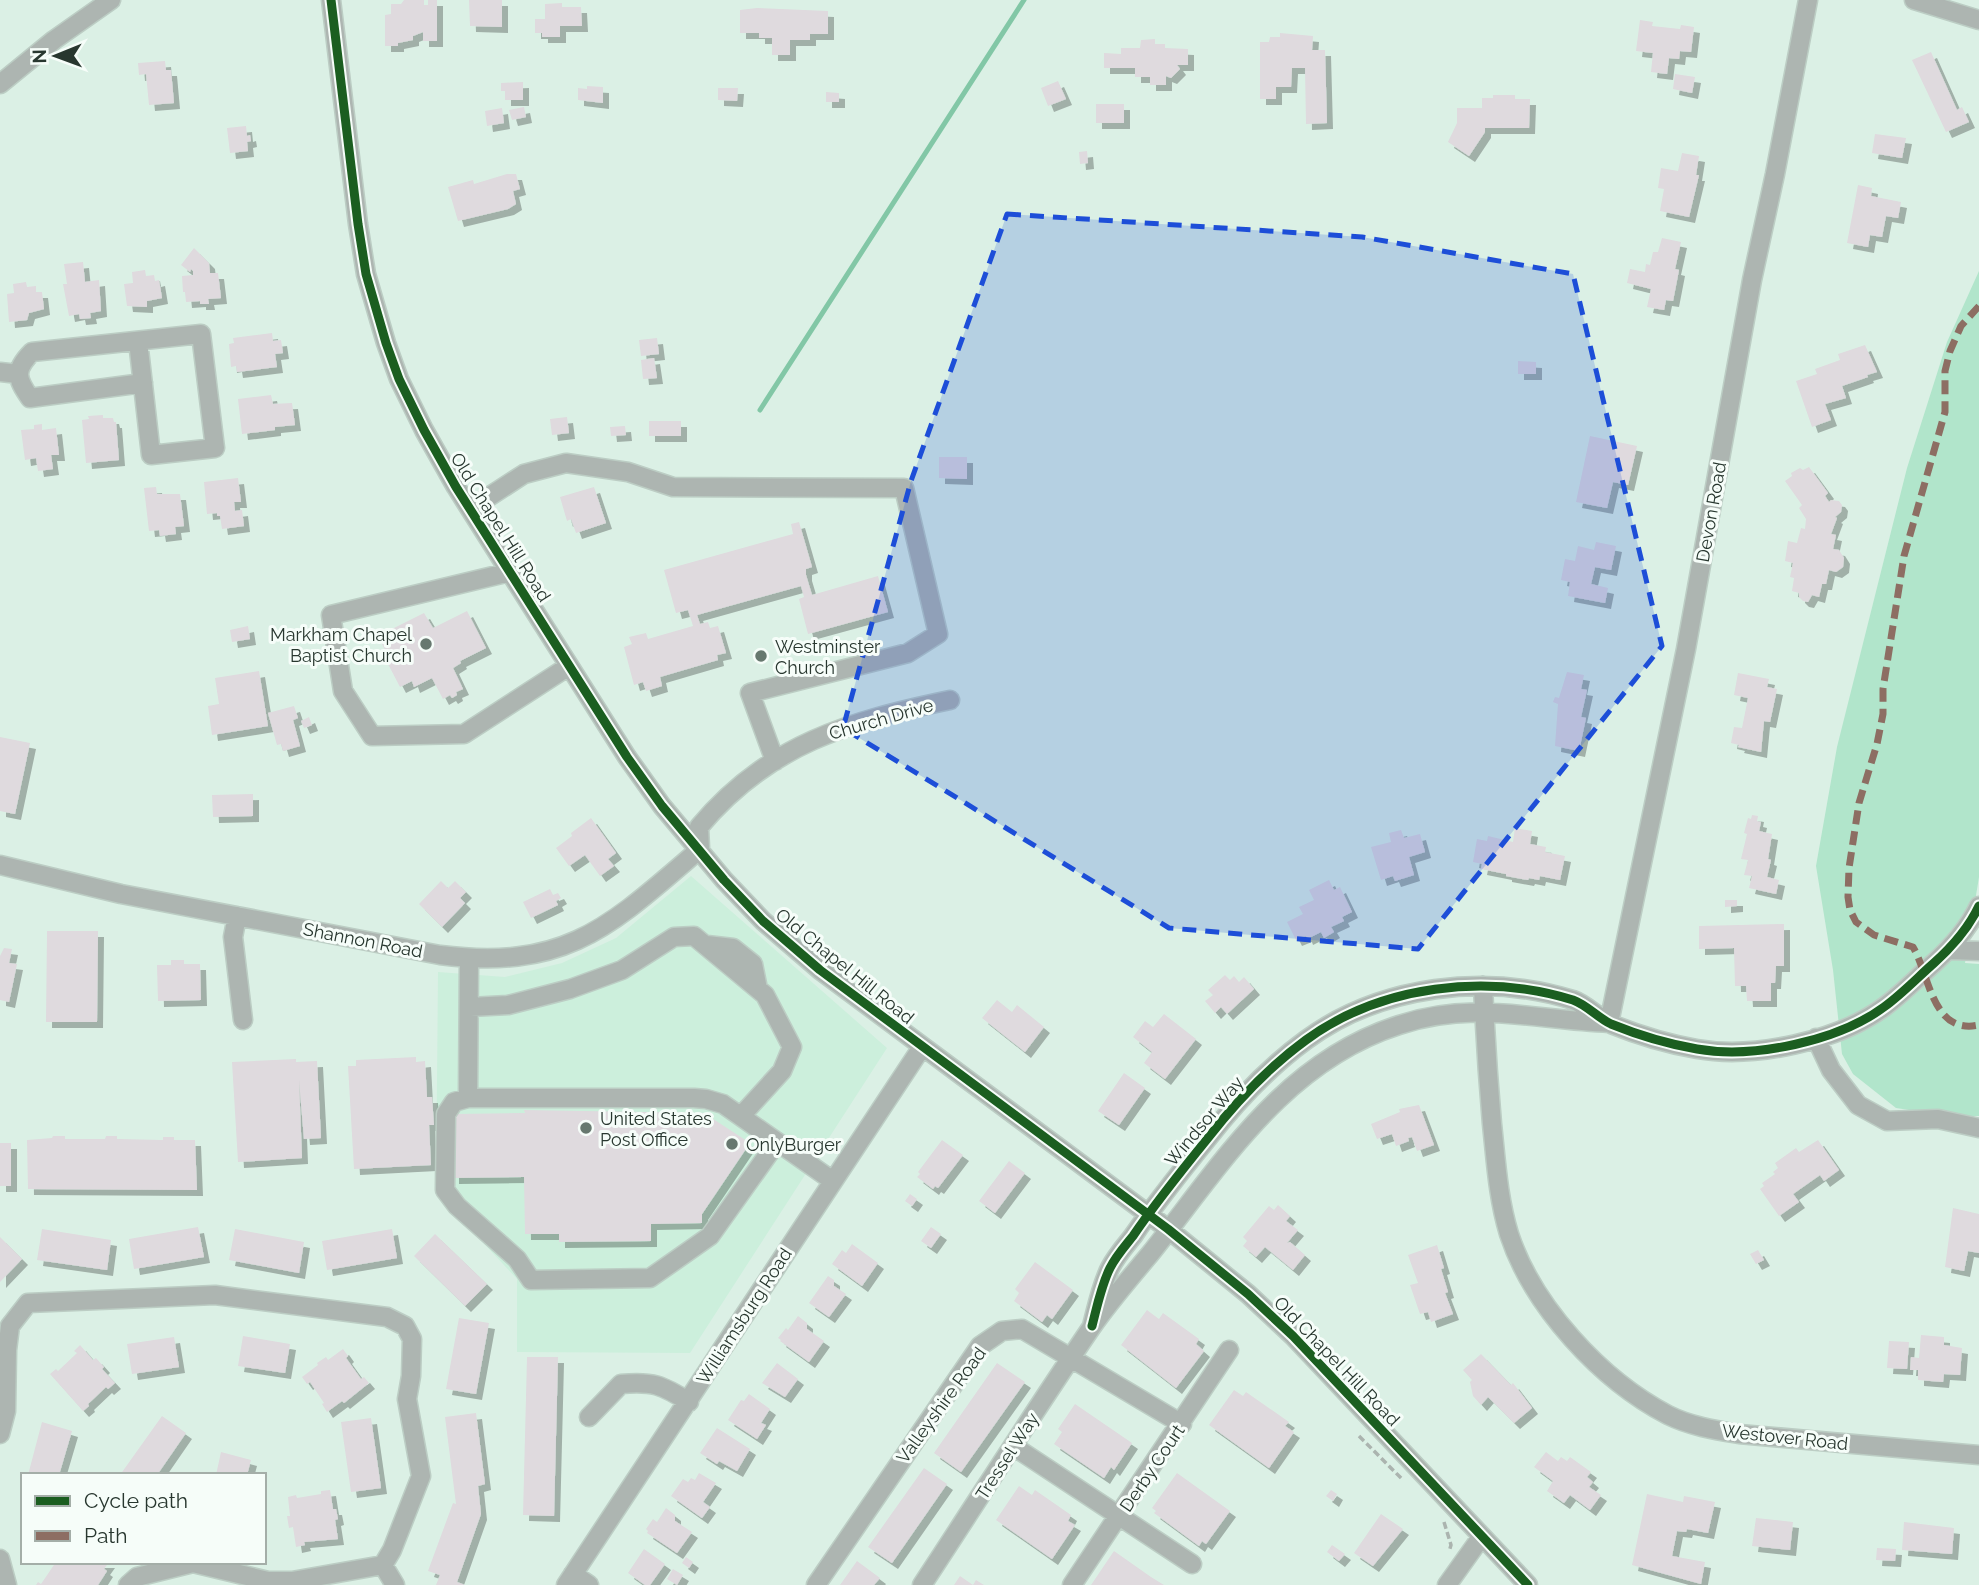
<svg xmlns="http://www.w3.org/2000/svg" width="1979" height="1585" font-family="Raleway,sans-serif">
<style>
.built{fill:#ccefdc}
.green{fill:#b1e5cb}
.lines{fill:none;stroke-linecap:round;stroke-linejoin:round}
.stream{stroke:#82c7a6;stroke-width:5}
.building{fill:#dfdade;filter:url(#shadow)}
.minor-casing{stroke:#bccdc4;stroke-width:21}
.path{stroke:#abb4af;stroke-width:3.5;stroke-dasharray:7 3.5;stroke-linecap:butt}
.minor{stroke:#adb5b1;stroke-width:18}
.quiet{stroke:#8d6e63;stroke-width:7;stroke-dasharray:14 7;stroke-linecap:butt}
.cycleway-casing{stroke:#f6fdf9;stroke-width:13}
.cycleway{stroke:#1b5e20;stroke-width:9}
.marked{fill:#1d4ed8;fill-opacity:0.2;stroke:#1d4ed8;stroke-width:5;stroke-dasharray:14 9;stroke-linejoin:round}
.poi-dot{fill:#67786f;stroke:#f6fdf9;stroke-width:2.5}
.labels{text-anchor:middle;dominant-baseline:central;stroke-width:6;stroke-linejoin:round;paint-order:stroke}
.street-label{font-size:18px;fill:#28372f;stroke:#f6fdf9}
.poi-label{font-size:18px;fill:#28372f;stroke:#f6fdf9;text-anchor:start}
</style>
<defs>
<filter id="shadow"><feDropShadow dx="6" dy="6" stdDeviation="0" flood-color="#0004"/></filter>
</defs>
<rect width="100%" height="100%" fill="#dbf0e5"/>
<path class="built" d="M691 876 887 1048 690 1353 517 1352V1279L436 1192 438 972 505 977 562 963 616 938Z"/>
<path class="green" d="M1979 271V877L1965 963 1979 964V1116H1948L1896 1108 1853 1074 1842 1054 1833 970 1816 866 1837 747 1907 468 1947 342Z"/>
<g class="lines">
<path class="stream" d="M760 410 1024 0"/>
</g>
<path class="building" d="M404 0H424V5H428V0H437V41H423V32L413 36V40L398 43V46H385V15L391 14V4H401Z
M469 0H502V27L470 26Z
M562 3V7H581L582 26H560V37H542V33H535V19H545V4Z
M757 8 828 11V34H810V40H790V55H772V38H759V33H740V10Z
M1640 20 1653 22 1652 26 1680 29 1681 25 1694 27 1691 52 1680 51 1679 59 1669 58 1667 74 1651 72 1653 53 1636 51Z
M1280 33 1313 36 1312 50H1325L1327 123 1306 124 1305 68H1292L1291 87H1276V99H1260V42H1269L1270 37H1280Z
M1155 39V44H1165V48L1188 49V65H1177L1180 69 1171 78 1166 76V85H1150V77H1135V68H1104V53L1121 54V48H1140L1141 40Z
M1931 52 1957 110 1962 107 1969 122 1946 132 1912 60Z
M165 61 166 70H171L174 103 149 105 146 74 139 75 138 63Z
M1675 74 1695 77 1692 93 1673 89Z
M1058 81 1066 99 1048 106 1041 88Z
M523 82V100H505V91H501V83Z
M587 86 603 87V103L578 100V88L587 89Z
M718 88H738L737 101 718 100Z
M826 92 839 93V102H826Z
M1493 95H1515V99H1530L1529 128H1485V132L1469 156 1448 142 1457 123V108H1482V98H1493Z
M1096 104H1124V123H1096Z
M524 107 526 117 512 120 509 110Z
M502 108 504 123 487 126 485 111Z
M246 126 247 136 250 135 251 141 247 142 248 151 230 153 227 128Z
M1875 134 1906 138 1902 158 1872 153Z
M1087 151 1088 163 1080 164 1079 152Z
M1682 153 1699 156 1696 175H1699L1689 217 1660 211 1664 189 1658 188 1661 168 1678 171Z
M507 174H516L520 189 513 191 516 204 508 209 458 221 448 187 473 180 474 184Z
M1858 185 1872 188 1871 196 1901 202 1898 218 1886 216 1882 237 1870 235 1868 247 1847 243Z
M1662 238 1681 242 1675 269 1679 270 1673 301 1666 300 1664 310 1647 307 1651 289 1627 283 1630 269 1645 272 1646 264 1650 265 1653 252H1658Z
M194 248 209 263 210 273H218L221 298 208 299 209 304H200V301L186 302 185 292H183L182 276 193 275V271L191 269 190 272 181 265Z
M83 262 85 282 99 280 101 311 90 313 91 318 80 319 79 314 69 316 63 284H67L64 264Z
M145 270 146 276 154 275 155 281 159 280 162 298 147 301V307L127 306 124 284 133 283 132 272Z
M26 282 27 287 36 286V292H42L44 309 29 313 27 320 9 322 7 294 14 293 13 284Z
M272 333 273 341 281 340 283 353 275 354 277 367 237 372 236 366 231 367 229 344 234 343 233 338Z
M657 338 659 354 641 356 639 340Z
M1865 345 1877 372 1867 375 1868 377 1842 386 1846 398 1825 404 1831 420 1812 427 1796 381 1817 374 1815 369 1840 360 1838 354Z
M654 358 657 378 643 379 641 360Z
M1518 361 1536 362V374H1518Z
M271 395 273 404 292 403 295 425 275 427V430L242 434 238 399Z
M103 415V418H113L114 422H116L119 460 86 463 82 420 89 419 88 416Z
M567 417 569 433 552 435 550 419Z
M649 421H681V436H649Z
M42 424V430L56 428 59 455H51L53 469 38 471 36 458 25 460 21 430 34 429V425Z
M625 426 626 435 611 436 610 427Z
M1590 436 1637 446 1628 485 1613 482 1607 508 1576 502Z
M939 457H967V479L939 478Z
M1809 467 1828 493 1825 496 1829 502 1831 500 1839 501 1842 505 1841 512 1835 517 1837 518 1831 534 1836 535 1833 549 1839 550 1844 558 1843 567 1836 572 1829 570 1826 584H1822L1819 597 1812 595 1808 602 1803 601 1799 597V593L1792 591 1794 578 1790 577 1793 563 1785 561 1788 541 1797 543 1801 528 1805 529 1806 519 1799 508 1802 505 1785 481 1792 476 1791 473 1800 468 1803 470Z
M238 478 241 502H234L235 511 242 510 244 526 222 529 220 516H217V513L207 514 204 482Z
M156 487 157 494H180L184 526 175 527 176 534 160 536 159 530 149 531 144 488Z
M594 487 606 523 576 533 571 519 567 521 560 497Z
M799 522 812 567 806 569V575L812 595 878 576 888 612 808 634 799 599 804 597 801 586 697 615 700 624 708 622 710 628 718 626 726 653 717 655 718 660 660 677 662 686 646 691 643 682 634 685 624 647 632 644 629 637 646 633 648 639 693 626 688 610 676 613 664 570 793 534 791 524Z
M1596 542 1616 546 1611 570 1595 567 1591 584 1608 588 1605 603 1568 596 1570 582 1561 580 1565 559 1575 561 1578 546 1594 550Z
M467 611 486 648 460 661 461 663 453 668 463 689 456 692 457 695 452 698 450 695 443 699 432 678 414 687 412 681 400 687 388 664 391 662 378 636 424 613 433 628Z
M248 626 250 639 232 642 230 630Z
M259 671 268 726 212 735 208 706 219 704 215 678Z
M1567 672 1584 675 1581 689 1587 690 1581 717 1586 718 1579 751 1555 746 1558 704 1553 702 1555 697 1559 698Z
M1738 673 1769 679 1767 687 1777 689 1770 722 1764 721 1761 752 1738 747 1739 745 1731 743 1734 727 1742 728 1748 698 1734 695Z
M294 706 298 718 293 720 300 746 283 751 281 744 277 745 268 713Z
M309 717 312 725 304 728 301 721Z
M0 737 30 743 15 814 0 811Z
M253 794V816L213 817 212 795Z
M1752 815 1758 816 1757 821 1761 822 1759 831 1772 834 1768 859 1771 860 1767 877 1779 880 1776 894 1749 888 1752 876 1744 875 1748 860 1741 859 1747 834 1744 833 1748 818 1751 819Z
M591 818 616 853 608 859 614 866 600 876 585 855 569 866 556 848 572 836 571 833Z
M1515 828 1532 831 1530 844 1546 847 1545 852 1565 856 1560 880 1540 876 1539 880 1529 878 1528 880 1506 876V874L1481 869 1482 864 1473 862 1477 839 1487 841 1488 836 1513 842Z
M1401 830 1404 838 1420 834 1425 852 1409 857 1414 875 1395 881 1393 876 1381 880 1371 847 1391 842 1389 833Z
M1329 880 1334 890 1340 887 1352 912 1342 917 1344 921 1331 927 1334 932 1324 938 1321 932 1307 939 1306 936 1296 940 1287 922 1303 914 1299 907 1314 900 1309 890Z
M441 881 448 888 455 881 466 892 460 898 465 903 442 927 419 904Z
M550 889 553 895 558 893 561 898 556 901 558 905 531 918 523 902Z
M1725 900H1737V906L1725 907Z
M1784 924V966H1776L1775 983H1771V1001H1747L1746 986H1735L1734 948 1699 949V926Z
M47 931H98L97 1022H46Z
M4 948 12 949 9 963 17 964 9 1002 0 1000V956Z
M171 960H184V964H200L201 1000 158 1001 157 965H171Z
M1225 975 1230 980 1234 976 1239 982 1244 977 1254 989 1227 1014 1221 1007 1215 1013 1205 1001 1213 995 1208 990Z
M997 1000 1012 1012 1017 1005 1044 1027 1025 1052 982 1018Z
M1164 1014 1196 1039 1165 1079 1144 1063 1152 1052 1133 1037 1145 1021 1153 1027Z
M416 1057V1062L425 1061 427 1097H432L434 1125H429L431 1165 354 1169 348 1066H356V1060Z
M296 1059V1062L317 1061 321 1138 304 1139 299 1080 302 1158 238 1162 232 1062Z
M1124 1073 1145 1088 1119 1125 1098 1111Z
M1419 1105 1434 1145 1417 1151 1412 1137 1408 1138 1409 1141 1396 1146 1392 1134 1377 1139 1371 1124 1400 1112 1399 1109Z
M524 1110 704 1113 750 1143 702 1214V1223L651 1224V1241L559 1242V1234H525L524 1177 453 1178V1114L525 1113Z
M53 1136H65V1139H105L106 1136H117V1139L163 1140V1137H174V1140H195L197 1190 28 1189 27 1140 52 1138Z
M942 1140 963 1155 938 1188 935 1186 933 1189 917 1177 920 1174 918 1172Z
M1818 1140 1839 1170 1824 1181 1820 1175 1793 1194 1799 1202 1779 1216 1760 1189 1764 1186 1762 1183 1775 1174 1773 1172 1778 1168 1775 1163 1796 1148 1799 1152Z
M0 1143H11V1186H0Z
M1009 1161 1025 1173 995 1213 979 1201Z
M910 1194 917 1199 912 1206 905 1201Z
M1278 1205 1290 1216 1286 1221 1298 1230 1287 1243 1290 1242 1305 1255 1293 1270 1265 1247 1256 1257 1243 1246 1247 1241 1243 1237 1269 1206 1274 1210Z
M1953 1208 1979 1214V1253L1968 1251 1964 1271 1945 1267Z
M198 1227 204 1257 134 1269 129 1239Z
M931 1227 941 1234 931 1248 921 1241Z
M42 1229 111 1240 107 1270 37 1260Z
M235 1229 304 1242 299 1273 229 1260Z
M392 1229 397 1258 327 1270 322 1241Z
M435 1234 487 1284 465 1306 414 1256Z
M0 1237 22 1259 0 1282Z
M852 1244 878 1263 862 1286 832 1264 842 1250 846 1253Z
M1437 1245 1444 1268 1441 1269 1448 1292 1445 1293 1453 1314 1431 1322 1428 1312 1420 1314 1410 1285 1418 1283 1408 1255Z
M1758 1250 1764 1260 1756 1264 1750 1254Z
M1035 1262 1073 1290 1052 1319 1047 1315 1042 1322 1014 1301 1019 1293 1015 1289Z
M828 1276 834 1280V1286L846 1294 829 1317 809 1303Z
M1147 1310 1159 1319 1163 1313 1199 1339 1196 1344 1204 1351 1176 1388 1121 1345Z
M798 1316 807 1323V1329L824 1341 809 1362 780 1341 781 1340 778 1338 786 1328 788 1330Z
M459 1318 489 1323 476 1394 446 1389Z
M1921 1335 1944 1337V1345L1962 1348 1960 1375 1944 1374 1943 1382 1918 1380V1370H1910L1911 1357 1919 1358Z
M243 1336 290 1344 285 1373 238 1366Z
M174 1337 179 1367 132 1374 127 1344Z
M1889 1341 1909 1342 1907 1369 1887 1368Z
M80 1345 93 1360 96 1358 104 1367 102 1369 115 1383 108 1389 106 1387 88 1404 89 1406 83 1411 50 1374 56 1369 58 1371 77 1353 74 1351Z
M343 1349 348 1356 346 1358 361 1379 364 1377 369 1383 344 1403 342 1401 327 1412 322 1404 324 1403 310 1382 307 1384 302 1377 318 1365 317 1363 326 1357 328 1360Z
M1481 1354 1511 1385 1513 1383 1532 1408 1514 1423 1488 1397 1481 1405 1473 1396 1470 1382 1472 1380 1463 1370Z
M527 1357H558L554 1516 523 1515Z
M777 1363 798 1379 785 1397 762 1383Z
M997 1363 1025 1382 961 1472 934 1453Z
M1234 1390 1243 1396 1246 1392 1289 1422 1285 1426 1294 1432 1269 1468 1209 1425Z
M749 1394 770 1409 761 1423 766 1425 757 1439 728 1420 741 1400 744 1401Z
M1075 1404 1132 1443 1114 1470 1111 1467 1104 1478 1054 1444 1062 1432 1058 1429Z
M476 1413 485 1484 478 1486 481 1514 457 1582 465 1585H436L440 1575 428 1571 453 1503 456 1504 445 1417Z
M162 1416 186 1433 157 1475H120Z
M371 1418 381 1488 351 1492 341 1422Z
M42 1422 72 1431 59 1475H28Z
M717 1428 750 1449 737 1471 719 1461 717 1464 700 1453Z
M221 1452 251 1460 247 1475H216Z
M1546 1452 1558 1461 1561 1457 1567 1461 1570 1457 1591 1472 1587 1477 1593 1482 1589 1487 1601 1495 1590 1510 1570 1495 1564 1503 1547 1491 1553 1481 1534 1467Z
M924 1468 947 1484 892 1563 868 1547Z
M699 1473 716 1483 703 1502 710 1507 702 1518 671 1496 683 1479 688 1482 691 1478 695 1480Z
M1177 1473 1230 1511 1206 1544 1202 1541 1199 1546 1154 1513 1156 1511 1152 1508Z
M1019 1486 1032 1495 1035 1490 1071 1515 1068 1521 1075 1525 1052 1559 996 1520Z
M330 1490 333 1509H336L338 1519 335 1520 338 1539 304 1542 305 1545 296 1547 293 1527 289 1528 287 1516H290L288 1497 296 1495 297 1498 321 1494V1491Z
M1331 1490 1337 1494 1333 1501 1326 1496Z
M1647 1494 1683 1502 1684 1496 1715 1502 1708 1533 1687 1529 1686 1532 1677 1531 1672 1556 1705 1562 1701 1584 1632 1565Z
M666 1508 675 1515V1521L692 1532 677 1553 647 1533 648 1531 646 1529 653 1519 657 1522Z
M1381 1514 1403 1529 1373 1566 1354 1553Z
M1756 1518 1793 1522 1790 1550 1752 1546Z
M1904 1522 1954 1528 1952 1554 1902 1550Z
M1332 1545 1345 1554 1339 1561 1327 1552Z
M1877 1548 1896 1549 1895 1561 1876 1560Z
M644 1549 665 1564 650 1585H645L628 1573Z
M1114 1551 1151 1577 1164 1585H1091Z
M686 1557 693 1562 689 1568 682 1563Z
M857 1561 880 1578 874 1585H840Z
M56 1562H109L104 1569 107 1571 98 1585H36L38 1582 41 1584Z
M673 1569 683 1575 677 1585 667 1579Z
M960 1576 973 1585 976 1580 984 1585H954Z"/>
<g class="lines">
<defs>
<path id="minor" d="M331 0 358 224 366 274 386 343 399 379 424 430 456 487 627 757 662 806 724 880 763 921 820 970 1168 1229 1248 1294 1293 1336 1528 1585
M1914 0 1979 20
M0 84 54 40 111 0
M138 341 151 455 215 448 201 334 32 352C14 370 16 378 30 398L143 383
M0 372 18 374
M470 509 524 474 566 463 628 472 673 487 904 488 938 634 908 653 750 693 775 761
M510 572 331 615 343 691 372 736 464 734 569 666
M0 865 121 894 440 955C567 971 610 926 700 849L699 827C768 744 850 721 950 700
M237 916 233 937 243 1020
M707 945 733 948 753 964 758 989
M1950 950 1979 951
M1483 986C1485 1032 1488 1078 1492 1124 1496 1161 1498 1198 1509 1234 1533 1307 1601 1380 1668 1415 1690 1426 1715 1430 1739 1434L1979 1455
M470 1007 508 1005 570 989 622 970 674 937 694 936 765 995 792 1047 782 1071 741 1116
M1609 1023 1686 649 1752 280 1775 174 1808 0
M1816 1038 1831 1070 1858 1105 1887 1121 1938 1119 1979 1128
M468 1098 469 959
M777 1142 710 1236 650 1278 531 1280 517 1259 457 1206 445 1190 446 1114 454 1102 468 1098H694L706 1099 723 1104 833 1181
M1092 1326C1097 1307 1101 1286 1110 1268 1116 1256 1125 1246 1133 1236 1156 1202 1182 1170 1208 1138 1236 1102 1269 1067 1306 1040 1381 985 1486 973 1573 1000 1587 1005 1598 1018 1611 1024 1638 1035 1668 1044 1697 1049 1754 1059 1838 1041 1884 1007 1902 994 1918 977 1934 963 1953 946 1968 929 1979 906
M589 1417 621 1384C653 1381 662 1385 689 1402
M0 1434 6 1411 7 1350 10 1326 28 1303 215 1295 387 1317 405 1326 412 1339 411 1376 407 1399 421 1476 392 1550 383 1565 292 1581H268L193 1563 137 1577 128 1585
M1013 1446 1192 1564
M0 1559 7 1585
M383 1565 395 1585
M573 1574 589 1585
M566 1585 922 1047
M816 1585 980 1346 1002 1331 1022 1329 1182 1424
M922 1585C978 1500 1033 1413 1091 1328 1109 1302 1130 1278 1150 1254 1222 1164 1283 1062 1399 1025 1475 1000 1533 1020 1609 1023
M1072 1585 1229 1350
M1447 1585 1482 1536"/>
</defs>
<use href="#minor" class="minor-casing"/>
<path class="path" d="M1359 1436 1402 1479
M1444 1522 1451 1545 1449 1552"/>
<use href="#minor" class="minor"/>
<path class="quiet" d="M1979 306 1961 326 1950 351 1945 371V412L1904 556 1883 689V714L1877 744 1859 803 1849 868 1848 897 1850 910 1856 922 1874 935 1913 947C1930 976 1932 1035 1979 1025"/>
<defs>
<path id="cycleway" d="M331 0 358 224 366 274 386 343 399 379 424 430 456 487 627 757 662 806 724 880 763 921 820 970 1168 1229 1248 1294 1293 1336 1528 1585
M1092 1326C1097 1307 1101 1286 1110 1268 1116 1256 1125 1246 1133 1236 1156 1202 1182 1170 1208 1138 1236 1102 1269 1067 1306 1040 1381 985 1486 973 1573 1000 1587 1005 1598 1018 1611 1024 1638 1035 1668 1044 1697 1049 1754 1059 1838 1041 1884 1007 1902 994 1918 977 1934 963 1953 946 1968 929 1979 906"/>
</defs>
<use href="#cycleway" class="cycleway-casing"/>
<use href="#cycleway" class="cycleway"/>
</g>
<path class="marked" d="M1007 214 1362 237 1573 274 1662 646 1418 949 1169 928 843 728 911 481Z"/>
<g class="poi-dot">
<circle cx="426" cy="644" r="7"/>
<circle cx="761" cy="656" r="7"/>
<circle cx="586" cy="1128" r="7"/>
<circle cx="732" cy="1144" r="7"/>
</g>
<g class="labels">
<g class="street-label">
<text transform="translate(1711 512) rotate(-80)">Devon Road</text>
<text transform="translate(501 527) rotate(58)">Old Chapel Hill Road</text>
<text transform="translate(881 719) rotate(-16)">Church Drive</text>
<text transform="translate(363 940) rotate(11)">Shannon Road</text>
<text transform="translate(845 966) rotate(39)">Old Chapel Hill Road</text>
<text transform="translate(1204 1121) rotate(-50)">Windsor Way</text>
<text transform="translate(744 1316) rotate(-57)">Williamsburg Road</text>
<text transform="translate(1337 1361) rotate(46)">Old Chapel Hill Road</text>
<text transform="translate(941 1405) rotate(-54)">Valleyshire Road</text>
<text transform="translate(1785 1437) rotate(6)">Westover Road</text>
<text transform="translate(1007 1456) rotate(-57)">Tressel Way</text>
<text transform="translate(1152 1468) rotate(-56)">Derby Court</text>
</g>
<g class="poi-label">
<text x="412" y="634" text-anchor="end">Markham Chapel<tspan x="412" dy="21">Baptist Church</tspan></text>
<text x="775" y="646">Westminster<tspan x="775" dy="21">Church</tspan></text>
<text x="600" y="1118">United States<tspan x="600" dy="21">Post Office</tspan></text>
<text x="746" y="1144">OnlyBurger</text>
</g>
</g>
<rect x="21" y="1473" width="245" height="91" fill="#f6fdf9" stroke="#a4aea8" stroke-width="2"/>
<rect x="35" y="1496" width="35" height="10" fill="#1b5e20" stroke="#a4aea8" stroke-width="2"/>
<text x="84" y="1508" font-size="21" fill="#28372f">Cycle path</text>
<rect x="35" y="1531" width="35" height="10" fill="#8d6e63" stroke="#a4aea8" stroke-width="2"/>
<text x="84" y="1543" font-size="21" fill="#28372f">Path</text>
<g transform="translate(56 56) rotate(269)" stroke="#f6fdf9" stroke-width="5" paint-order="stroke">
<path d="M0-5L12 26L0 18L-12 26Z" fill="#28372f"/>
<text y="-10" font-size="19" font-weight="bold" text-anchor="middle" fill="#28372f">N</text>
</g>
</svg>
